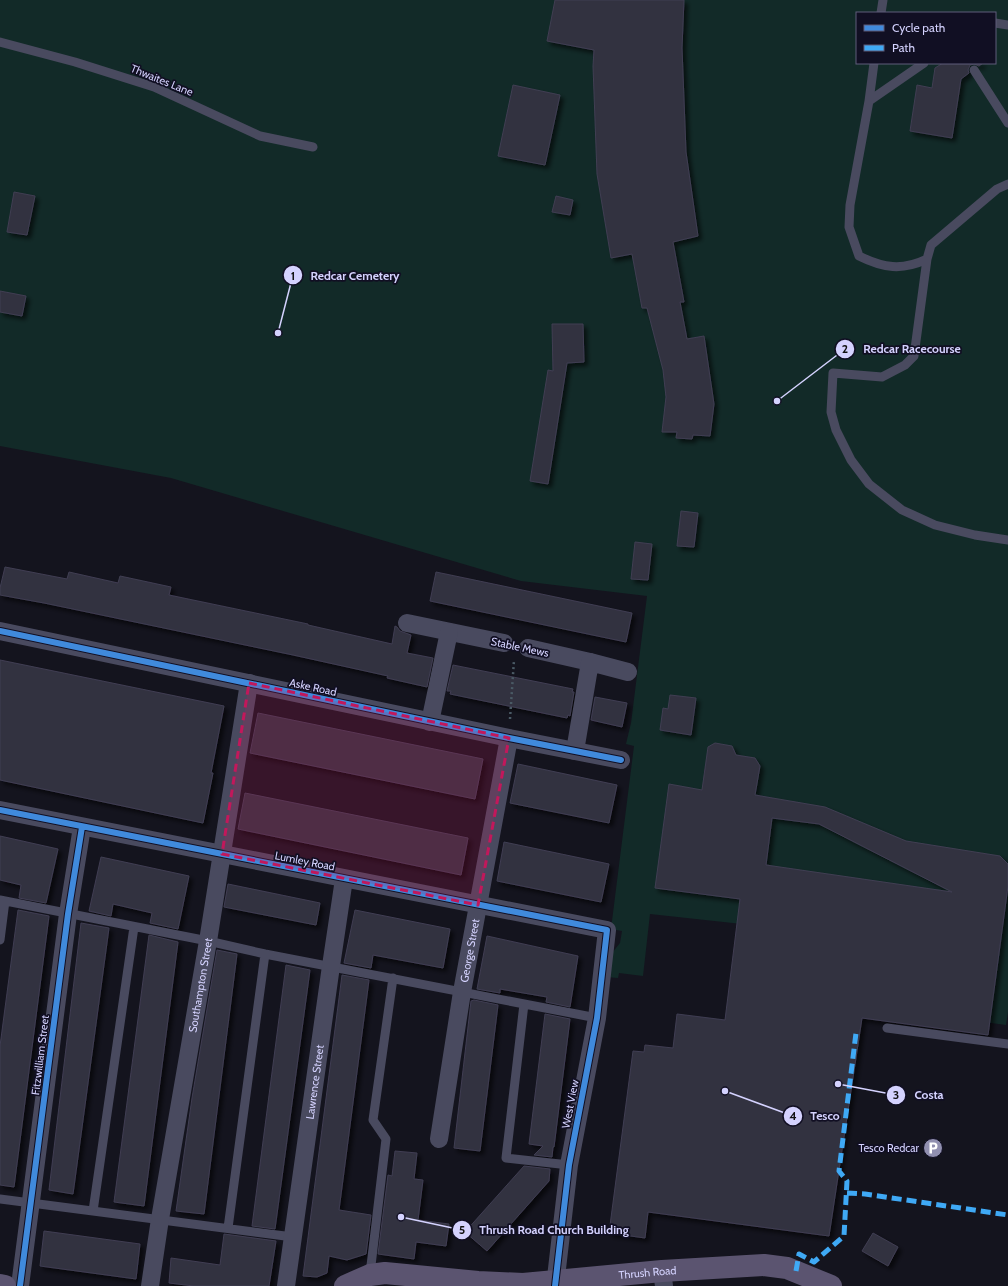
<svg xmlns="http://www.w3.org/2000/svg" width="1008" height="1286" font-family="Cabin,sans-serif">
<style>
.green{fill:#122a28;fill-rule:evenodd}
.building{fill:#323141;stroke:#403e52;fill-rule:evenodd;filter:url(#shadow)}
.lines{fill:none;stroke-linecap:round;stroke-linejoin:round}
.path{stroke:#4a5a65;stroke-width:2.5;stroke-dasharray:2 3;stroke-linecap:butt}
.lane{stroke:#494a5f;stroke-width:9}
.street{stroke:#494a5f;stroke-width:18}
.primary{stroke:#5b5470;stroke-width:22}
.quiet{stroke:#3fa9f5;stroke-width:5;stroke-dasharray:10 5;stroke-linecap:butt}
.cycleway-casing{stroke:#110f23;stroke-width:8}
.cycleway{stroke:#408adc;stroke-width:6}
.marked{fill:#c2185b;fill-opacity:0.2;stroke:#c2185b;stroke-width:3;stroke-dasharray:8 5;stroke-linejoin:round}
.labels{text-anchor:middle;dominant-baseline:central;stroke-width:3.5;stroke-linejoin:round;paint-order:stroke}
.street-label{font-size:11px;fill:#d4d2fe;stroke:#110f23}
.poi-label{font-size:11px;fill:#d4d2fe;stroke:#110f23;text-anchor:end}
.leader{fill:none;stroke:#d4d2fe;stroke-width:1.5}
.callout-dot{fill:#d4d2fe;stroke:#110f23;stroke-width:1.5}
.mark-label{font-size:12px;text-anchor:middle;font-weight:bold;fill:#111}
.callout-label{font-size:12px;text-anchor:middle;font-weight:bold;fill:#d4d2fe;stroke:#110f23;stroke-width:3.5;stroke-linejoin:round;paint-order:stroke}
</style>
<defs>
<filter id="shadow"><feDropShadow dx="3.5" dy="3.5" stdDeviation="2" flood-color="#0009"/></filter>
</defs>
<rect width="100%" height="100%" fill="#14141e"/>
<path class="green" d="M0 0H1008V1012L1006 1025 734 987 742 924 650 914 643 976 619 973 618 978 606 977 608 958 620 943 622 931 611 929 634 746 626 744 631 723 647 596 521 581 171 478 0 446ZM857 13H995V63H857Z"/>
<path class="building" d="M555 0H684L682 48 686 152 698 236 673 242 684 302H680L687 339 704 336 714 404 710 436 693 435 692 439 676 438 677 432H662L666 397 663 370 647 308H642L632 254 611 258 597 174 593 66 594 50 547 41Z
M943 63H983L979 66 974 64 970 65 968 70 969 73 961 79 952 138 910 131 917 85 932 88 935 68Z
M513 85 560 95 545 165 498 156Z
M14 192 35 196 27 235 7 232Z
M556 196 573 200 570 215 552 212Z
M0 291 26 296 22 316 0 312Z
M552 324H583L584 362 567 363 548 484 530 481 548 370 553 371Z
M681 511 698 513 694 547 677 546Z
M635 542 652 544 648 580 631 579Z
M5 567 67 579 69 572 118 583 120 576 171 587 169 595 308 624V625L392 644 395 626 397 627 400 631 411 635 407 653 433 658 427 687 387 678 388 676 293 655 44 603 0 595V588Z
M436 572 632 613 626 642 430 601Z
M0 660 224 706 211 773H213L203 823 0 780Z
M453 665 573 689 572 692H574L570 716 568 715 567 718 450 694 451 691H447Z
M670 695 696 698 691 735 660 730 663 708 668 709Z
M595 697 627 703 622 727 591 720Z
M258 713 483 759 475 799 250 753Z
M715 743 732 746 736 755 755 758 760 766 755 795 825 807 906 841 1000 856 1008 864V886L988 1035 862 1018 829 1236 648 1212 645 1238 609 1233 633 1051 644 1052 645 1045 673 1048 677 1014 725 1020 740 899 655 888 669 784 702 790 708 747ZM772 818 819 824 952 892 766 865Z
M518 764 617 785 609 823 510 803Z
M245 793 468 838 461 875 238 829Z
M0 836 58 849 46 903 19 898 21 885 0 880Z
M504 842 609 864 601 902 497 881Z
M101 857 189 876 178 929 150 923 152 913 113 904 111 916 89 911Z
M228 884 320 903 316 925 224 907Z
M18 910 49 916 14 1187 0 1185V1046Z
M355 910 450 929 443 968 373 955 371 968 344 963Z
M81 923 109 928 73 1194 49 1190Z
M149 935 178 942 144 1206 114 1202Z
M487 936 578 956 570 1007 546 1002 547 997 500 989V993L477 989Z
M217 950 237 954 204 1214 176 1211 192 1098Z
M286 965 310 970 275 1229 252 1226Z
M342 975 369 980 339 1210 371 1215 366 1254 347 1260 329 1256 327 1273 317 1277 303 1276Z
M474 1000 498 1005 480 1151 454 1148 471 1001Z
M545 1014 570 1019 554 1147H553L552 1157 534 1155 543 1146 529 1144Z
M395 1151 417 1153 414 1179 423 1180 418 1220 449 1224 446 1246 416 1242 414 1259 378 1254 388 1175 392 1176Z
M524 1166 550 1169 549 1181 487 1251 465 1232Z
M44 1231 140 1244 136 1279 40 1266Z
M873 1233 898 1247 888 1266 862 1251Z
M224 1234 276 1241 269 1286H194L169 1283 171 1258 220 1265Z"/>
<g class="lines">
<path class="path" d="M510 719 514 660"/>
<path class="lane" d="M881 13 883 0
M995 23 1008 25
M0 42 75 62 154 87 260 136 313 147
M924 63 869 101 850 205 849 227 859 256C883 268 902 271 927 259
M974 70 1008 123
M869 101 874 63
M1008 184 997 189 931 245 927 259 914 356 905 365 882 377 833 373 831 412 836 430 851 460 869 484 902 510 935 525 975 535 1008 540
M0 900 208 941 265 954 597 1018
M0 940 5 901
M524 1004 506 1158 569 1165
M887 1028 1008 1044
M0 1199 293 1237
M93 1211 134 927
M228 1228 265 954
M370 1274 386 1139 373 1120 393 978"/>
<g class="street">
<path d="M407 623 504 643"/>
<path d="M0 631 509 738 621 760"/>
<path d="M528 648 590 662"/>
<path d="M430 722 449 632"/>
<path d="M575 751 590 662 628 672"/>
<path d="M0 810 607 930 597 1018 569 1165 555 1286"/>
<path id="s1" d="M439 1139 462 992 509 738"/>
<path d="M662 1271 664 1286"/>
<path d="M20 1286 68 914 82 827"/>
<path id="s2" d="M150 1286 160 1219 208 941 249 683"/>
<path id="s3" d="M286 1286 331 966 344 879"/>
</g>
<g class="primary">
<path d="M0 1285 5 1286"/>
<path id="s4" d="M345 1286 370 1275 385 1273 478 1282 523 1284 662 1271 764 1265 787 1268 831 1286"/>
</g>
<path class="quiet" d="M847 1193 865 1194 1008 1215
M796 1271 799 1254 814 1262 844 1236 847 1181 839 1171 856 1033"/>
<defs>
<path id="cycleway" d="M0 631 509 738 621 760
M0 810 607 930 597 1018 569 1165 555 1286
M20 1286 68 914 82 827"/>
</defs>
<use href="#cycleway" class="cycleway-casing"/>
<use href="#cycleway" class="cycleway"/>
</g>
<path class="marked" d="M249 683 509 738 478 905 222 854Z"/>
<defs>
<symbol id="parking-disc" viewBox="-11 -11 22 22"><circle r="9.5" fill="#9190b0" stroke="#110f23"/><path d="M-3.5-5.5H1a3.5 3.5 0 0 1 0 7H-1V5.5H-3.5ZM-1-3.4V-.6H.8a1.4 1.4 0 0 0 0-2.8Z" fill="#fff"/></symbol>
</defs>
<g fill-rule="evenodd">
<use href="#parking-disc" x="922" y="1137" width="22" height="22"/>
</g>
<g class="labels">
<g class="street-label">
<text transform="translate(162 80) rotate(22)">Thwaites Lane</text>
<text transform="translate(520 647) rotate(12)">Stable Mews</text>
<text transform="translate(313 687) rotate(12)">Aske Road</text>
<text transform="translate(305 861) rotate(11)">Lumley Road</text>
<text stroke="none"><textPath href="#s1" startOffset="191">George Street</textPath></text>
<text stroke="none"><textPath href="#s2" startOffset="305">Southampton Street</textPath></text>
<text transform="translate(40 1055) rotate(-83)">Fitzwilliam Street</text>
<text stroke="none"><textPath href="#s3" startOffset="206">Lawrence Street</textPath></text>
<text transform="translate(570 1104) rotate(-79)">West View</text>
<text stroke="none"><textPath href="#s4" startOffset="306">Thrush Road</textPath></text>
</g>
<g class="poi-label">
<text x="919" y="1148">Tesco Redcar</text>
</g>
</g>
<path class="leader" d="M278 333L293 275M777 401L845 349M838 1084L896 1095M725 1091L793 1116M401 1217L462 1230"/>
<g class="callout-dot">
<circle cx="278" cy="333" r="4"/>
<circle cx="777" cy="401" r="4"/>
<circle cx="838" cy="1084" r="4"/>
<circle cx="725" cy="1091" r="4"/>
<circle cx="401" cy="1217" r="4"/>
<circle cx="293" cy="275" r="10"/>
<circle cx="845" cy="349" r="10"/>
<circle cx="896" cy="1095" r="10"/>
<circle cx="793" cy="1116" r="10"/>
<circle cx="462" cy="1230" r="10"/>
</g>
<g class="mark-label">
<text x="293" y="280">1</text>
<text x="845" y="353">2</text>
<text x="896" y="1099">3</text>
<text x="793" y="1120">4</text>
<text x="462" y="1234">5</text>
</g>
<g class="callout-label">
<text x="355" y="280">Redcar Cemetery</text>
<text x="912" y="353">Redcar Racecourse</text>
<text x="929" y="1099">Costa</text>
<text x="825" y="1120">Tesco</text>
<text x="554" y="1234">Thrush Road Church Building</text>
</g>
<rect x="856" y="12" width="140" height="52" fill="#110f23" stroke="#5f5d7b"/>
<rect x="864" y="25" width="20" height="6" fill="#408adc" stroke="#5f5d7b"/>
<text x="892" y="32" font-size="12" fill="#d4d2fe">Cycle path</text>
<rect x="864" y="45" width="20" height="6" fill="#3fa9f5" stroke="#5f5d7b"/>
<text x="892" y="52" font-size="12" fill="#d4d2fe">Path</text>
</svg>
